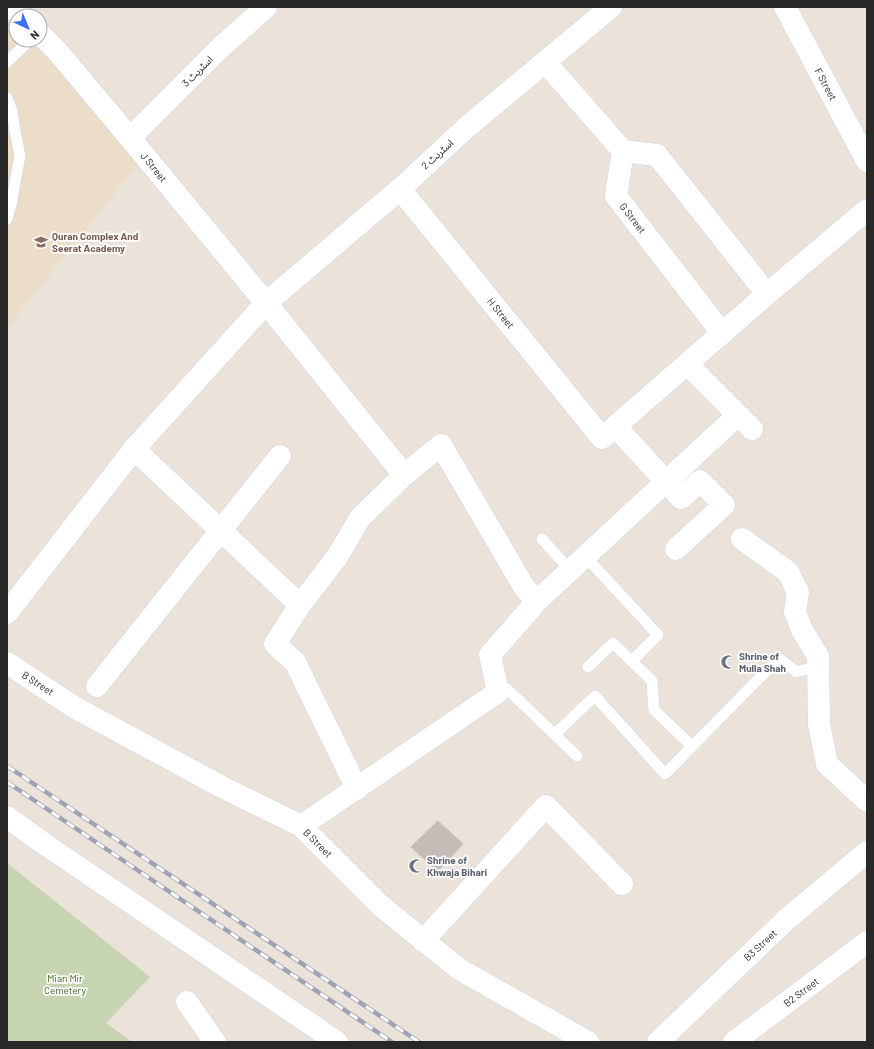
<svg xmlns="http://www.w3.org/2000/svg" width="874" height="1049" font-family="Barlow,'Noto Sans Arabic',sans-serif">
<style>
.education{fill:#ecddc9}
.cemetery{fill:#c6d4b2}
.building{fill:#c3bcb7;stroke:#c6beb4}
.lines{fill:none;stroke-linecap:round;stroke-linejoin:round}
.service-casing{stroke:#cfd5e1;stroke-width:12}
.minor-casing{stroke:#cfd5e1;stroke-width:23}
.service{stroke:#fff;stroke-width:11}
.minor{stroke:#fff;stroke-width:22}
.rail-casing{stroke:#9da3b3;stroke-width:4.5}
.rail{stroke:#fff;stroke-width:3;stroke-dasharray:9;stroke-linecap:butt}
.labels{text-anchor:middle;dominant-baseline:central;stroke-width:3.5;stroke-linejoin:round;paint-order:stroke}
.street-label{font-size:10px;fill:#282828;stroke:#fff}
.education-label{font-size:10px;font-weight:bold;fill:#785e54;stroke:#fff;text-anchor:start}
.worship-label{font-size:10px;font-weight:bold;fill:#5b616d;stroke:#fff;text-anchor:start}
.park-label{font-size:10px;fill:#31631b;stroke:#fff}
</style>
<rect width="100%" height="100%" fill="#ebe2da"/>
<path class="education" d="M7 7 16 17V40H37L145 155 7 328Z"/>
<path class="cemetery" d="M7 863 150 977 106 1023 132 1042H7Z"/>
<path class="building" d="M438 821 463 844 438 871 411 847Z"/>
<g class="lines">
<defs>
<path id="service" d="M7 62 30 40
M7 98 12 111 15 131 20 156 15 182 12 201 7 219
M542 539 570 570
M585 556 658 635 632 661
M588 667 613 643 652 681 654 710 692 746
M498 692 507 689 577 756
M555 734 595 696 665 774 779 658 796 672 818 666"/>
<path id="minor" d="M11 7 21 16
M785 7 867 161
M40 34 58 52 130 138 266 303 404 475 360 518 337 557 300 605
M545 62 623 151 616 196 722 333
M130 138 220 48 266 7
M623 151 657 155 767 294
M400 189 602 438 767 294 867 210
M687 364 752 429
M616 427 681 498 700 481 724 505 676 549
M134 449 300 605 275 644 295 662 357 789
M404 475 441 445 524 587 537 601
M742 539 788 572 798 592 795 612 802 630 818 656 819 724 827 764 867 801
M7 613 134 449 266 303 400 189 467 127 611 7
M7 663 74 707 222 787 301 826 381 906 459 969 588 1042
M97 686 280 456
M7 817 43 843 337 1042
M301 826 498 692 490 655 537 601 738 415
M423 941 546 806 622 884
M187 1002 215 1042
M658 1042 786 920 867 852
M734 1042 867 942"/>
</defs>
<use href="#service" class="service-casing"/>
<use href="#minor" class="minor-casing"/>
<use href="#service" class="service"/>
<use href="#minor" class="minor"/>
<defs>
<path id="rail" d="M7 766 419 1042
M7 782 392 1042"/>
</defs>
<use href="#rail" class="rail-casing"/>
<use href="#rail" class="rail"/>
</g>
<defs>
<symbol id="school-bare" viewBox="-9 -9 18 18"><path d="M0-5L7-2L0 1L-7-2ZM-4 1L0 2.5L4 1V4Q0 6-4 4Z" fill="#8d6e63" stroke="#fff" stroke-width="2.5" paint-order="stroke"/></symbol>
<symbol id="mosque-bare" viewBox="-9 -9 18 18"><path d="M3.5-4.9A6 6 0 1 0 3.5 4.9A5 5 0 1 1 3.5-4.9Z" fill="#6b7280" stroke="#fff" stroke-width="2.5" paint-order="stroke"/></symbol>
</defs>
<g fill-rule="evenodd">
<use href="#school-bare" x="31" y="232" width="20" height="20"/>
<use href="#mosque-bare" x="718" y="652" width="20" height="20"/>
<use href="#mosque-bare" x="406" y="856" width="20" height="20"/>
</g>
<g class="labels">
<g class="street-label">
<text transform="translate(197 71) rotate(-45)">اسٹریٹ 3</text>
<text transform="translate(826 84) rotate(62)">F Street</text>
<text transform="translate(437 154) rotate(-42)">اسٹریٹ 2</text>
<text transform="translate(154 167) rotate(51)">J Street</text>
<text transform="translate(633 218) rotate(52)">G Street</text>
<text transform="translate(501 313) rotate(51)">H Street</text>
<text transform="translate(38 683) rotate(33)">B Street</text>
<text transform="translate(318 843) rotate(45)">B Street</text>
<text transform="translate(760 945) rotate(-43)">B3 Street</text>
<text transform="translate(801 992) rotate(-37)">B2 Street</text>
</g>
<g class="education-label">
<text x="52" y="236">Quran Complex And<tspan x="52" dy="12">Seerat Academy</tspan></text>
</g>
<g class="worship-label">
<text x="739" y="656">Shrine of<tspan x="739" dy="12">Mulla Shah</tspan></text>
<text x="427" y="860">Shrine of<tspan x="427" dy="12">Khwaja Bihari</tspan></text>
</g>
<g class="park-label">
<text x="65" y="978">Mian Mir<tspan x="65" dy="12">Cemetery</tspan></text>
</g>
</g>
<rect width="874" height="1049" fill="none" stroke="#282828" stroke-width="16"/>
<g transform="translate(28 28) rotate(136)"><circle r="19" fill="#ffffff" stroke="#a9a9a9"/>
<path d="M0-3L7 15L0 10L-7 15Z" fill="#3c72f6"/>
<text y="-6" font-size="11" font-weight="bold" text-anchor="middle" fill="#282828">N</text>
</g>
</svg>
